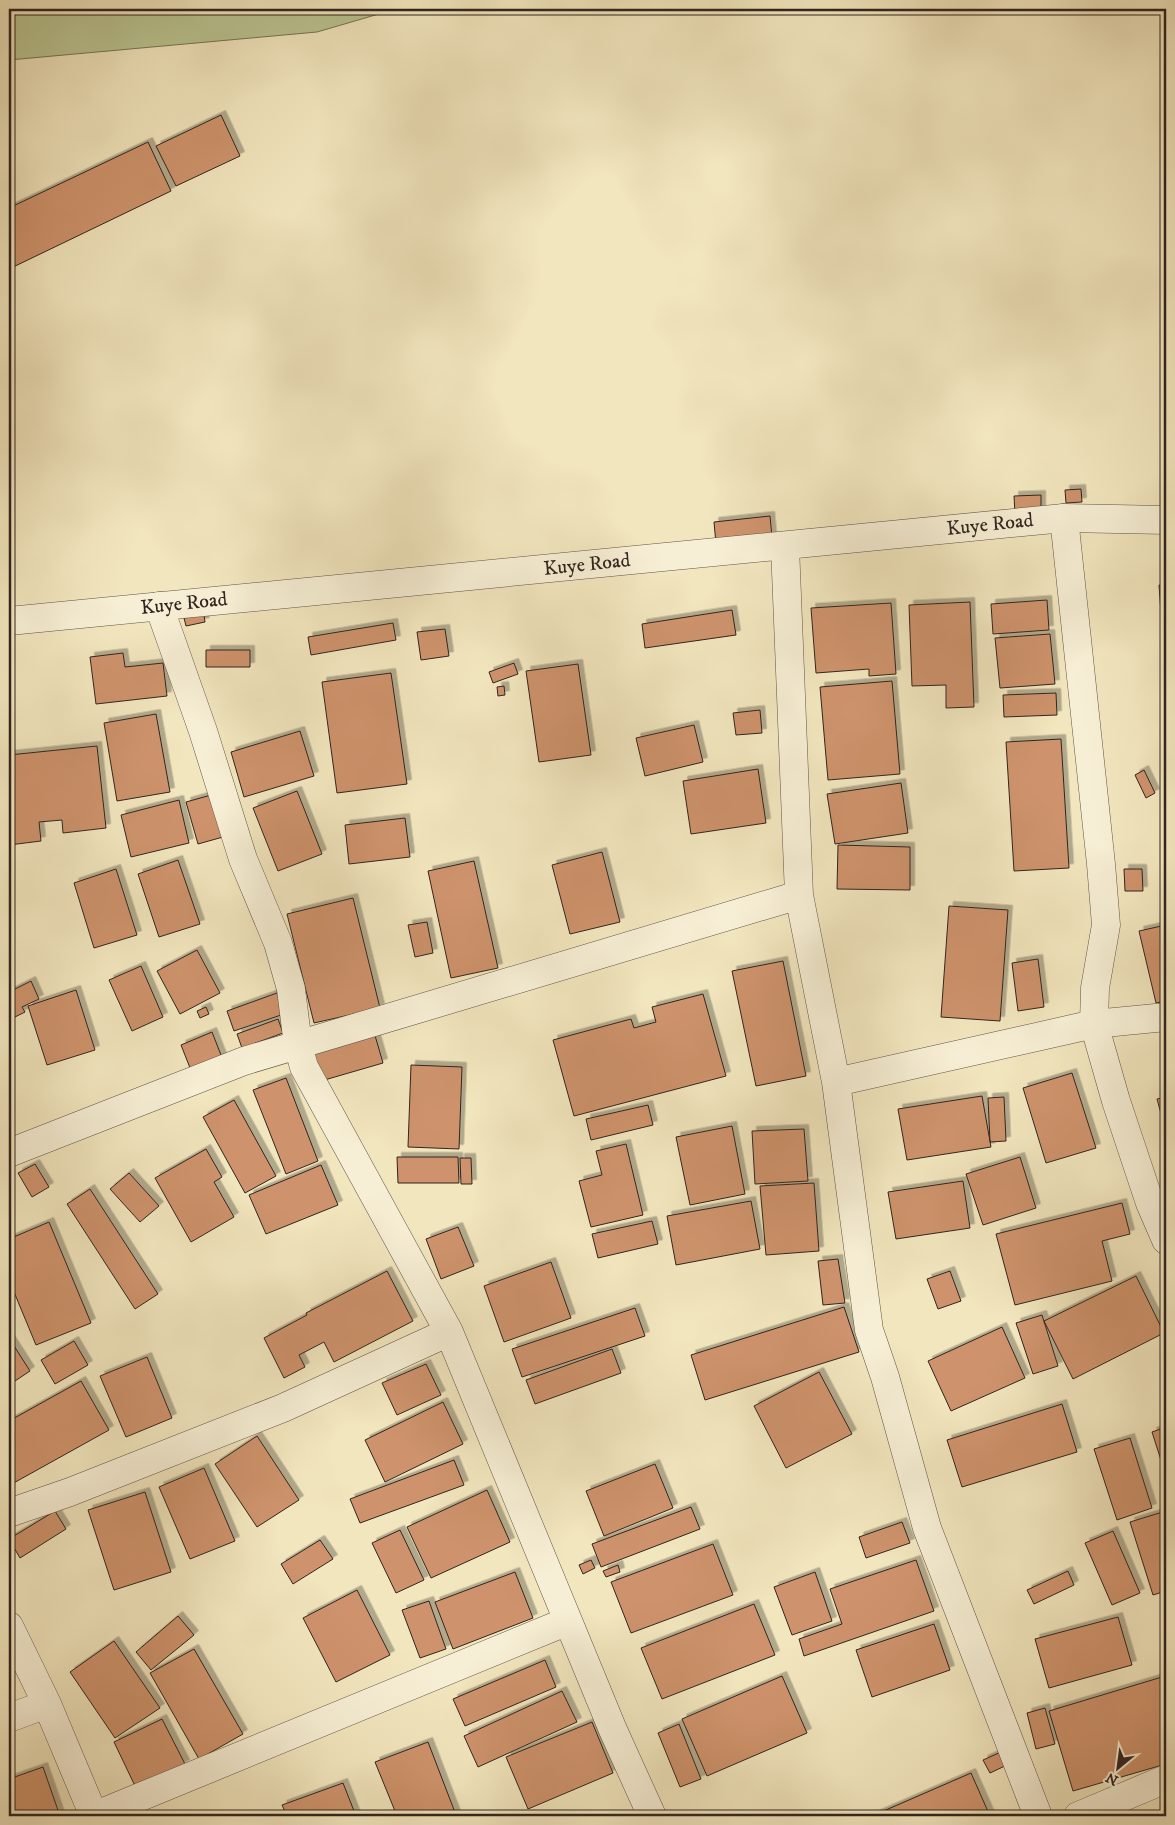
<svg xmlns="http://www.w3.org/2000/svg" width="1175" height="1825" font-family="'IM FELL DW Pica',serif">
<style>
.green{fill:#bac592;stroke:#757458}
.building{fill:#ce936c;stroke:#30241f;filter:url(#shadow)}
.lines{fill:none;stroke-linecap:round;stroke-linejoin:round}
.minor-casing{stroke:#605447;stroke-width:29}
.tertiary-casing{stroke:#605447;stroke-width:29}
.minor{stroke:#f7efd5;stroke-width:28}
.tertiary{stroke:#f7efd5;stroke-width:28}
.labels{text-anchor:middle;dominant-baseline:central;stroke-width:4;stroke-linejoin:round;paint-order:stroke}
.street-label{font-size:20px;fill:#30241f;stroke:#f7efd5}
</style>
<defs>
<filter id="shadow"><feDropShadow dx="4.5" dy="-4.5" stdDeviation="0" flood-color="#0004"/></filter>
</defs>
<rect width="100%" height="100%" fill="#f2e6be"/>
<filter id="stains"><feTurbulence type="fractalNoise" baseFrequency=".004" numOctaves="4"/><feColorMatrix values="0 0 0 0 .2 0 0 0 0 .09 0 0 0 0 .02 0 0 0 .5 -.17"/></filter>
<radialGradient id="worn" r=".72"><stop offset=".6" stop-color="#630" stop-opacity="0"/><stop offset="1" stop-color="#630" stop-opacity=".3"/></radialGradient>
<path class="green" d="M9 9H396L317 32 9 60Z"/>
<path class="building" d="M221 115 240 156 176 186 156 146Z
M148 142 171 191 9 269V208Z
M1081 489 1082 502 1066 503 1065 490Z
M1041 495V513L1015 514 1014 496Z
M770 516 772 537 716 544 714 522Z
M1159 585H1166V682Z
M1047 600 1049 630 993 634 991 604Z
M970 602 974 707 946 708V685L912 686 909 605Z
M891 603 896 674 869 676V669L816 673 811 608Z
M732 610 736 635 645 648 642 624Z
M204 615 205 622 186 626 184 618Z
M393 623 396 640 311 655 308 637Z
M445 629 449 656 421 660 417 632Z
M1050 634 1055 684 1000 688 995 638Z
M206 650H250V667H206Z
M123 653 125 667 163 663 167 696 96 704 90 657Z
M514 663 518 674 493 683 489 672Z
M578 664 591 755 539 762 526 671Z
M391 673 407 784 337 793 322 682Z
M892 681 900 774 828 780 820 687Z
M504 686 505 695 498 696 497 687Z
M1056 693 1057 715 1004 717 1003 695Z
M760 710 762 733 736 735 733 713Z
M156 714 170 792 117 801 104 723Z
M694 725 703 762 645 776 636 738Z
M300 731 314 776 244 797 231 752Z
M1061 739 1069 868 1014 871 1006 742Z
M97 746 106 828 63 833 62 820 39 822 41 841 9 845V755Z
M758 769 766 823 691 834 683 781Z
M1144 770 1155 793 1146 798 1135 775Z
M901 783 908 833 835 844 827 794Z
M297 791 322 854 278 871 253 808Z
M211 795 223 837 198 844 186 802Z
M179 800 189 843 131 857 121 815Z
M405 818 410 857 349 864 345 825Z
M838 845 910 847V890L837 889Z
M602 852 620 922 570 934 552 865Z
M178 860 200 924 159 937 138 874Z
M474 861 498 968 451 978 428 871Z
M116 869 137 935 94 948 74 883Z
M1124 869H1142L1143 891H1125Z
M353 898 380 1008 314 1023 287 914Z
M949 906 1008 910 1000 1021 941 1017Z
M427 922 433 953 415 957 408 925Z
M1166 925V1001L1156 1003 1139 931Z
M197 950 220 993 180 1014 157 971Z
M1038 959 1044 1007 1018 1011 1012 963Z
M783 961 806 1076 756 1086 732 971Z
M141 966 163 1017 132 1031 109 980Z
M31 981 39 999 22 1007 25 1012 9 1020V992Z
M76 990 95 1050 47 1065 28 1006Z
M277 993 284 1014 234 1031 227 1011Z
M703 994 726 1076 574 1116 553 1040 631 1019 634 1028 656 1022 652 1007Z
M206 1007 209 1014 200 1018 197 1011Z
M278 1019 283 1033 242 1048 237 1034Z
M212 1032 223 1060 192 1073 181 1045Z
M374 1032 383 1063 321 1081 311 1051Z
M411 1065 462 1067 459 1149 408 1147Z
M1072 1073 1096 1148 1046 1163 1023 1088Z
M286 1078 318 1161 286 1174 253 1090Z
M982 1096 991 1147 907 1160 898 1109Z
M1004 1097 1006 1141 990 1142 988 1098Z
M1166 1097V1132L1157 1099Z
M234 1100 276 1176 245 1193 203 1117Z
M648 1105 653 1125 591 1140 586 1119Z
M732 1126 745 1194 690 1205 676 1137Z
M804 1129 808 1181 755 1184 752 1131Z
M626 1144 643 1215 591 1227 579 1181 602 1175 596 1151Z
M206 1149 222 1177 214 1182 234 1217 191 1242 155 1178Z
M397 1157H458L459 1183H398Z
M1020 1157 1036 1208 983 1225 966 1174Z
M460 1158H471L472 1184H461Z
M35 1164 49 1187 32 1197 18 1173Z
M321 1165 338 1205 266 1234 249 1195Z
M129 1173 159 1206 140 1222 110 1189Z
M963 1181 970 1228 896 1239 888 1192Z
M814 1183 819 1251 766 1255 760 1186Z
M90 1189 158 1294 135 1309 67 1204Z
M751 1201 760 1249 676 1265 667 1216Z
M1122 1203 1130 1234 1102 1241 1112 1281 1015 1305 996 1234Z
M652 1221 658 1244 598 1258 592 1234Z
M49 1222 91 1323 36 1345 9 1280V1239Z
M458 1227 474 1266 441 1279 426 1239Z
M838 1259 845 1303 823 1305 818 1261Z
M551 1262 571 1318 504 1342 484 1286Z
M387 1271 413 1321 334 1362 324 1342 299 1355 305 1367 284 1378 264 1338 307 1315 306 1313Z
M950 1271 961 1301 938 1309 927 1279Z
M1136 1276 1164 1333 1073 1379 1044 1321Z
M844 1307 859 1352 705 1400 691 1355Z
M635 1308 645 1336 522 1377 512 1349Z
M1042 1315 1058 1366 1033 1374 1016 1323Z
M1002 1327 1025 1378 951 1411 928 1361Z
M9 1338 30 1371 9 1385Z
M74 1341 88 1365 55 1384 41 1360Z
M612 1349 621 1373 535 1404 526 1380Z
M147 1357 172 1418 126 1437 100 1376Z
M426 1364 441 1395 397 1415 382 1383Z
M819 1372 852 1434 786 1468 754 1406Z
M81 1381 109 1430 10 1485 9 1421Z
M443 1402 463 1444 385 1482 365 1440Z
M1062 1404 1077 1452 962 1487 947 1440Z
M1166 1427V1476L1152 1432Z
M257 1436 299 1500 257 1527 215 1464Z
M1130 1438 1152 1508 1117 1520 1094 1449Z
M454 1460 464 1485 360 1523 350 1499Z
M655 1464 673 1508 604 1536 586 1491Z
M204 1468 235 1541 190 1559 159 1487Z
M487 1490 510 1542 431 1578 407 1527Z
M145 1492 171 1572 114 1590 88 1510Z
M691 1507 700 1529 601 1567 592 1544Z
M55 1511 66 1529 20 1558 9 1539Z
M1166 1511V1591L1153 1595 1130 1522Z
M902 1522 910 1543 866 1558 859 1537Z
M400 1530 424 1580 396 1593 372 1543Z
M1113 1531 1140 1593 1112 1605 1085 1543Z
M320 1540 333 1559 293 1584 281 1564Z
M713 1544 733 1595 631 1633 611 1582Z
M591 1560 595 1568 583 1574 579 1565Z
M916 1560 934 1611 804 1656 799 1639 842 1624 830 1589Z
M618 1565 620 1572 606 1577 603 1571Z
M1068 1571 1074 1585 1034 1604 1027 1590Z
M515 1572 533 1618 453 1649 435 1602Z
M815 1572 832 1621 792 1635 774 1587Z
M357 1590 390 1655 336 1682 303 1618Z
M429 1601 446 1649 420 1658 402 1610Z
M754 1604 775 1655 662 1699 641 1648Z
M178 1616 194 1635 151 1670 136 1652Z
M1118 1617 1132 1665 1049 1688 1035 1639Z
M934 1624 950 1670 872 1697 856 1650Z
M114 1641 160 1708 115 1738 70 1672Z
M194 1649 243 1734 199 1759 150 1673Z
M545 1660 556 1687 465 1726 453 1699Z
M782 1676 807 1733 707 1776 682 1719Z
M1162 1677 1166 1692V1764L1073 1791 1049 1711Z
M562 1691 577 1722 478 1767 464 1736Z
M1045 1708 1055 1744 1036 1749 1027 1713Z
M162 1719 185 1764 136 1788 114 1742Z
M592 1722 613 1773 528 1809 506 1757Z
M679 1724 701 1779 680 1787 658 1733Z
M428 1742 456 1815 452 1816H397L375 1762Z
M1001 1752 1007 1765 990 1773 983 1760Z
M43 1767 60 1816H9V1779Z
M971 1773 990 1816H872Z
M343 1783 356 1816H287L282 1805Z"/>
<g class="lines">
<defs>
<path id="minor" d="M1064 518 1101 864 1106 925 1095 988 1094 1024 1116 1101 1150 1203 1166 1240
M785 546 799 895 836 1082 869 1330 885 1377 927 1528 1038 1816
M159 606 203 731 243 859 278 943 291 989 298 1045 304 1067 449 1332 613 1730 652 1816
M836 1082 1094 1024 1166 1017
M9 1153 244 1061 799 895
M9 1513 70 1492 283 1408 449 1332
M9 1626 47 1704 94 1816
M9 1718 47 1704
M94 1816 568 1621
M1078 1816 1166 1779"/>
<path id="tertiary" d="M9 621 1064 518 1166 520"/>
</defs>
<use href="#minor" class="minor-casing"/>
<use href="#tertiary" class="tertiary-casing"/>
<use href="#minor" class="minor"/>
<use href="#tertiary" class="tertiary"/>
</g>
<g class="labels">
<g class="street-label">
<text transform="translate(990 525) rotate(-6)">Kuye Road</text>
<text transform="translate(587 565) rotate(-6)">Kuye Road</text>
<text transform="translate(184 604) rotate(-6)">Kuye Road</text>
</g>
</g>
<rect width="1175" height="1825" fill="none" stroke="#f2e6be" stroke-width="30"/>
<rect x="10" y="10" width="1155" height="1805" fill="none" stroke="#30241f" stroke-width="2.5"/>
<rect x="15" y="15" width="1145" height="1795" fill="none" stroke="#30241f"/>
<g transform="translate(1118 1768) rotate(209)" stroke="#f7efd5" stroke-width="4" paint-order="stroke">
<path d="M0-4L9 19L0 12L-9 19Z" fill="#30241f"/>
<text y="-8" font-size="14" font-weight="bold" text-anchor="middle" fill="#30241f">N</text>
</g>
<rect width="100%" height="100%" filter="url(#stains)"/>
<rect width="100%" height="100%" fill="url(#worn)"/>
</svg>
